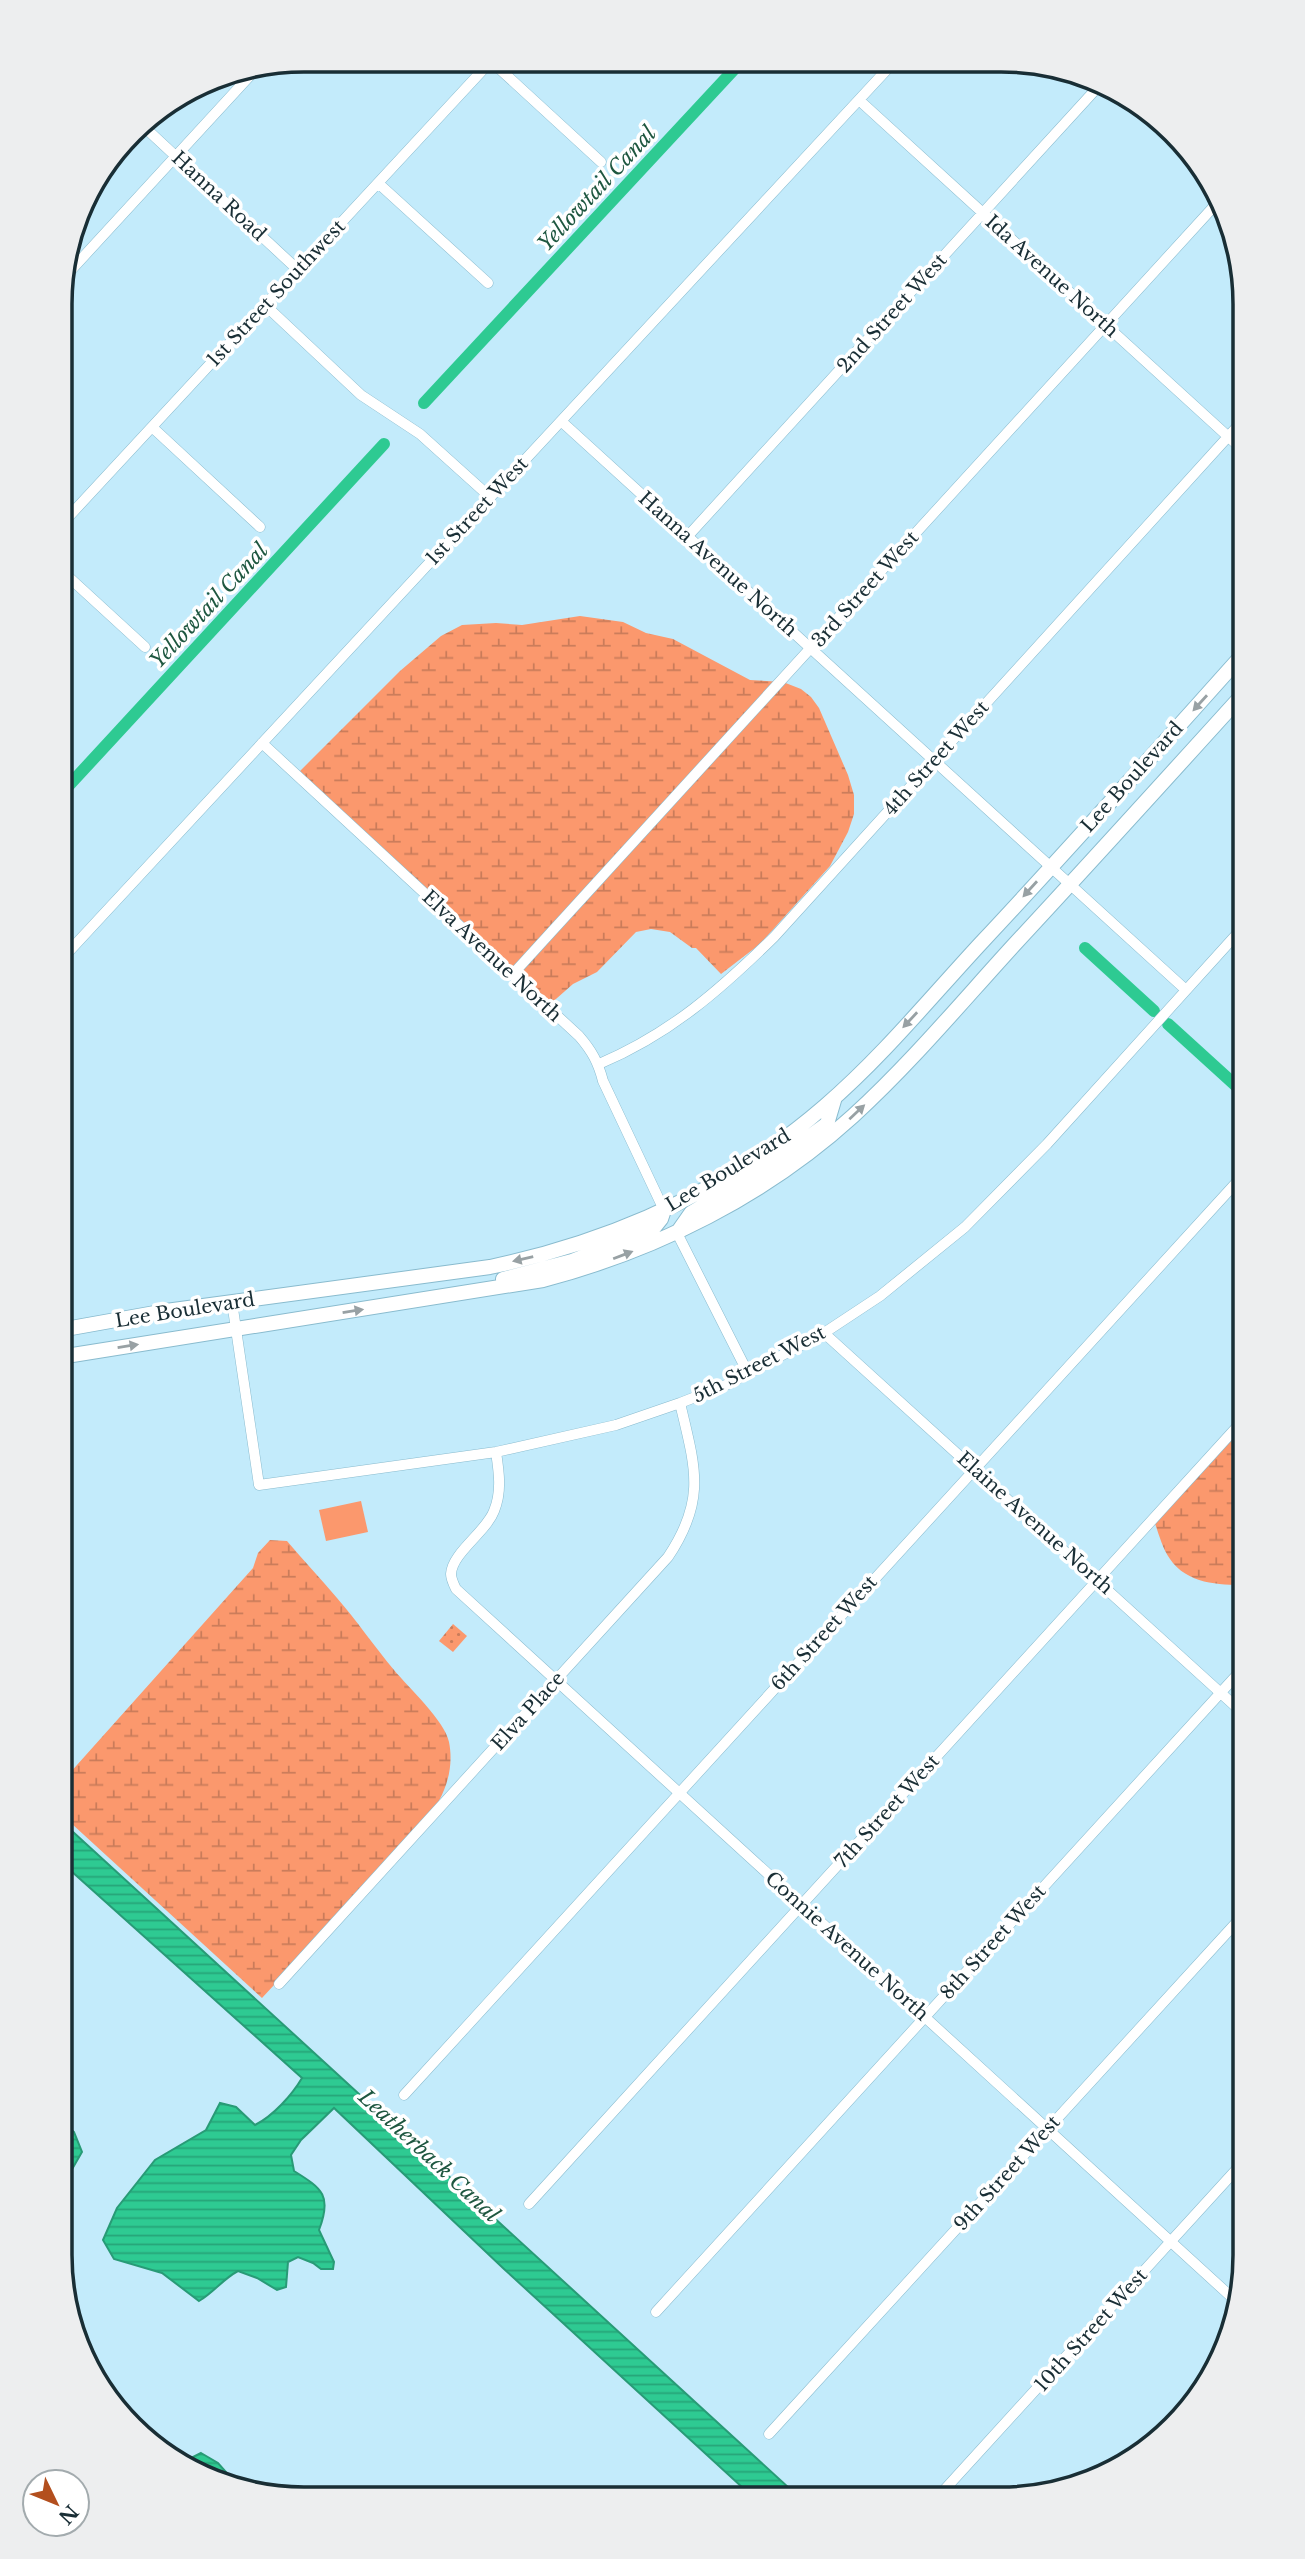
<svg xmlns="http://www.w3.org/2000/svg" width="1305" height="2559" font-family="'Libre Baskerville',serif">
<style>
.grass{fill:#fb986d}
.wetland{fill:url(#wetland-marsh)}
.park{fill:url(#park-dots)}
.water{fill:url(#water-rules);stroke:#289b76;stroke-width:2}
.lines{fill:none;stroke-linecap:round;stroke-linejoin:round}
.canal{stroke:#2eca92;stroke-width:12}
.minor-casing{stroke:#89bbce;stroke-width:11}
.secondary-casing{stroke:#89bbce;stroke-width:16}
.minor{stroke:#fff;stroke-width:10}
.secondary{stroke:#fff;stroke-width:14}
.oneway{fill:#98a1a4}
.labels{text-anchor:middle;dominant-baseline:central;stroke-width:7;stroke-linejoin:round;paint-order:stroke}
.street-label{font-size:19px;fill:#192e35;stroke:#fff}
.water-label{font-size:21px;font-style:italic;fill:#1e5740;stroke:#fff}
.rim{fill:none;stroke:#192e35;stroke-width:3.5}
</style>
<defs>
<pattern id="wetland-marsh" width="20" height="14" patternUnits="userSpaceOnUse" patternTransform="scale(1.75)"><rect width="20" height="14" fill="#fb986d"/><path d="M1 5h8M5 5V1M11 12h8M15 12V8" fill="none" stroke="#ca7c5a"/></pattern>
<pattern id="park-dots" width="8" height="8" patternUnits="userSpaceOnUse" patternTransform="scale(1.75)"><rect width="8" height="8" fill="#fb986d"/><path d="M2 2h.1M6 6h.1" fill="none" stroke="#ca7c5a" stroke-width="1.8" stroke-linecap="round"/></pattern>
<pattern id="water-rules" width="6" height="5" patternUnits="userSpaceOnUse" patternTransform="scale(1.75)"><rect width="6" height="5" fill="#2eca92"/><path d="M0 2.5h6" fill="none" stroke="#26a478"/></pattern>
</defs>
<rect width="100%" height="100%" fill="#c3ebfb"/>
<path class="grass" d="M361 1501 368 1532 326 1541 319 1510Z"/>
<path class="wetland" d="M580 616 623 622 646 633 673 639 750 680 783 682 801 689 811 697 819 708 848 775 854 795V814L848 832 830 866 760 944 721 974 696 948H692L670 932 651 929 636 932 597 972 573 984 548 1006 297 774 400 671 441 636 462 625 496 623 522 625Z
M1245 1418V1585C1219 1585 1187 1584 1170 1559 1162 1548 1158 1531 1153 1518Z
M270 1540 287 1541C303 1560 321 1579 337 1598 357 1621 374 1646 394 1670 408 1687 445 1721 449 1742 455 1772 443 1799 425 1822L262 1998 60 1813V1784L253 1568 258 1553Z"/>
<path class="park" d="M453 1624 467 1636 453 1652 439 1641Z"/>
<path class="water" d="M60 1820 801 2499H755L504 2269 334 2108 301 2140 291 2155 294 2171C323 2189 332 2196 319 2230L334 2262 333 2269H321L313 2263 298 2257 288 2262 286 2287 277 2290 257 2278 238 2271C223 2279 214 2292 199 2301L162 2273 114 2259 103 2240 117 2208 155 2160 206 2130 220 2103 236 2107 255 2125C273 2116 292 2095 302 2078L60 1861Z
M60 2119 74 2132 82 2152 60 2190Z
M201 2453 218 2463 241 2489C213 2481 207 2485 193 2457Z"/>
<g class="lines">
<path class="canal" d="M424 403 741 62
M61 794 384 444
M1085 948 1154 1011
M1168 1024 1245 1094"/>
<defs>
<path id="minor" d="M859 100 1245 452
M140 123 298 270
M378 183 488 283
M62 280 256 69
M265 305 361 395 420 434 490 497
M561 421 1186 990
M152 427 260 527
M61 525 491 61 601 162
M687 537 1097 88
M61 570 145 647
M262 743 579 1036C592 1051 598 1062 603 1081L664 1210
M61 960 893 63
M512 975 1217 203
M599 1064C670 1034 720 990 774 937L1245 418
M677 1233 748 1373
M232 1302 259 1485 496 1452 616 1425 680 1403 726 1385 824 1333 880 1296 965 1227 1047 1144 1245 925
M824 1333 1245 1715
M496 1452C499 1472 502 1492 494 1511 486 1532 452 1553 451 1574 451 1579 454 1585 456 1589L1238 2303
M279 1984 668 1557C707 1499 695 1467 680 1403
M404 2095 1245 1173
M529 2204 1245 1418
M656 2312 1245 1666
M769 2434 1245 1913
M936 2499 1245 2160"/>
<path id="secondary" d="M677 1233 691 1213 768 1167 827 1124 835 1097
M503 1279 572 1261 653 1229 661 1219 664 1210
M60 1330 166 1311 490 1267C613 1241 729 1189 825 1106 882 1057 931 997 982 942 1071 847 1158 749 1245 652
M60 1357 543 1280C657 1250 765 1196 853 1116 910 1064 961 1003 1013 946 1091 862 1168 777 1245 692"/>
</defs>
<use href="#minor" class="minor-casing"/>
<use href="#secondary" class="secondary-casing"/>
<use href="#minor" class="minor"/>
<use href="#secondary" class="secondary"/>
</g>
<defs><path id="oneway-solid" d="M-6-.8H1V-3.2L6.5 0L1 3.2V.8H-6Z" transform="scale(1.75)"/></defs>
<g class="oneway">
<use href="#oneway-solid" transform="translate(1200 703) rotate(132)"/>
<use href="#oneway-solid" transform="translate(1030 889) rotate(132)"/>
<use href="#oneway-solid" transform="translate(910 1020) rotate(133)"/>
<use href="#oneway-solid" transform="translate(857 1112) rotate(-43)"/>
<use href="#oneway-solid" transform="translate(623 1255) rotate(-21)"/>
<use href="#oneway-solid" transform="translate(523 1259) rotate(167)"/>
<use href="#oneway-solid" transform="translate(353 1311) rotate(-9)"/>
<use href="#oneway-solid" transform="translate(128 1346) rotate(-9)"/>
</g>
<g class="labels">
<g class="street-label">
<text transform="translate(219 196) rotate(43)">Hanna Road</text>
<text transform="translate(1052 276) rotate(42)">Ida Avenue North</text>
<text transform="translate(276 293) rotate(-47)">1st Street Southwest</text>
<text transform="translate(892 313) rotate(-48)">2nd Street West</text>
<text transform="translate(477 511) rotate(-47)">1st Street West</text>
<text transform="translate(718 564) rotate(42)">Hanna Avenue North</text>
<text transform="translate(865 589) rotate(-48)">3rd Street West</text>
<text transform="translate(936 758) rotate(-48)">4th Street West</text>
<text transform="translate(1132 777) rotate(-48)">Lee Boulevard</text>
<text transform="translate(492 956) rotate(43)">Elva Avenue North</text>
<text transform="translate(728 1170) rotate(-31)">Lee Boulevard</text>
<text transform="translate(185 1310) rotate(-9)">Lee Boulevard</text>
<text transform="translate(759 1364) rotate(-27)">5th Street West</text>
<text transform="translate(1035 1523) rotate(42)">Elaine Avenue North</text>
<text transform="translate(824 1633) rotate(-48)">6th Street West</text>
<text transform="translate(528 1711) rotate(-48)">Elva Place</text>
<text transform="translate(887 1811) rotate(-48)">7th Street West</text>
<text transform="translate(993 1942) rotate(-48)">8th Street West</text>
<text transform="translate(847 1946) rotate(42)">Connie Avenue North</text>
<text transform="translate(1007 2173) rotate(-48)">9th Street West</text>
<text transform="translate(1091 2330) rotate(-48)">10th Street West</text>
</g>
<g class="water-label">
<text transform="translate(597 189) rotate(-47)">Yellowtail Canal</text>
<text transform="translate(209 606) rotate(-47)">Yellowtail Canal</text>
<text transform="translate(429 2156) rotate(43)">Leatherback Canal</text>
</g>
</g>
<path d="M0 0H1305V2559H0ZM304 72H1001A232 232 0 0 1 1233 304V2255A232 232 0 0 1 1001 2487H304A232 232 0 0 1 72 2255V304A232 232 0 0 1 304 72Z" fill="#edeeef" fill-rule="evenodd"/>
<path class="rim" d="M304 72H1001A232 232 0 0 1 1233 304V2255A232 232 0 0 1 1001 2487H304A232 232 0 0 1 72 2255V304A232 232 0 0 1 304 72Z"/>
<g transform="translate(56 2503) rotate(133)"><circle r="33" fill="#ffffff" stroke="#a3abae" stroke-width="2"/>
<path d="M0-5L12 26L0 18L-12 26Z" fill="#b34f1e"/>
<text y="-10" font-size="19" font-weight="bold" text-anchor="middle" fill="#192e35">N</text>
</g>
</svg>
